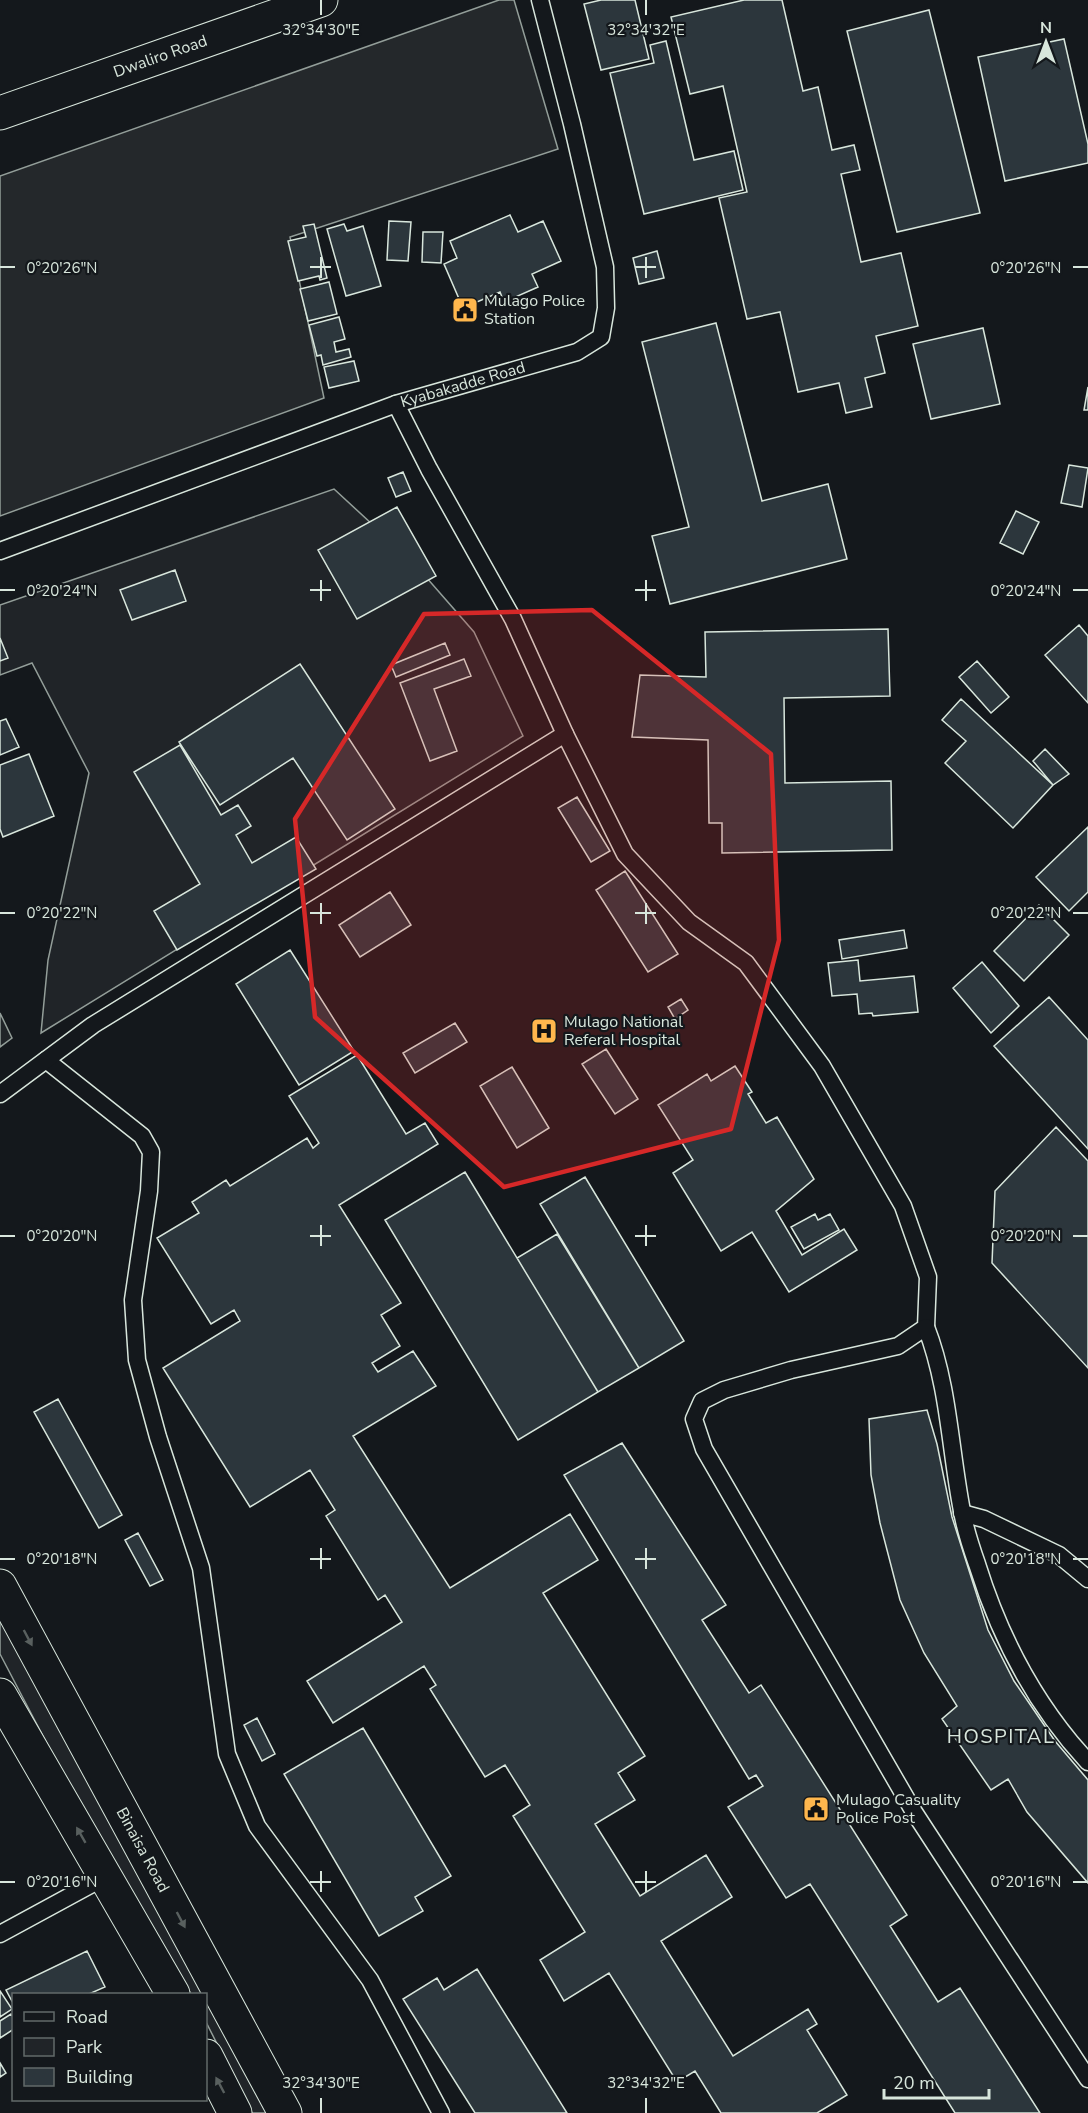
<svg xmlns="http://www.w3.org/2000/svg" width="1088" height="2113" font-family="'Nunito Sans',sans-serif">
<style>
.green{fill:#202428;stroke:#939e99;stroke-width:1.5}
.parking{fill:#24282b;stroke:#939e99;stroke-width:1.5}
.building{fill:#2c363c;stroke:#d8e6dc;stroke-width:1.5}
.lines{fill:none;stroke-linecap:round;stroke-linejoin:round}
.lane-casing{stroke:#d8e6dc;stroke-width:19}
.secondary-casing{stroke:#d8e6dc;stroke-width:35}
.primary-casing{stroke:#d8e6dc;stroke-width:35}
.lane{stroke:#14181c;stroke-width:16}
.secondary{stroke:#14181c;stroke-width:33}
.primary{stroke:#14181c;stroke-width:33}
.oneway{fill:#59605f}
.marked{fill:#d62828;fill-opacity:0.2;stroke:#d62828;stroke-width:4.5;stroke-linejoin:round}
.ticks{fill:none;stroke:#d8e6dc;stroke-width:2}
.labels{text-anchor:middle;dominant-baseline:central;stroke-width:4.5;stroke-linejoin:round;paint-order:stroke}
.street-label{font-size:16px;fill:#d8e6dc;stroke:#14181c}
.poi-label{font-size:16px;fill:#d8e6dc;stroke:#14181c;text-anchor:start}
.quarter-label{font-size:20px;letter-spacing:1.5px;fill:#d8e6dc;stroke:#14181c}
.ticks-label{font-size:15px;text-anchor:middle;fill:#d8e6dc;stroke:#14181c;stroke-width:4.5;stroke-linejoin:round;paint-order:stroke}
</style>
<rect width="100%" height="100%" fill="#14181c"/>
<path class="green" d="M334 489 412 561 474 632 523 736 41 1033 48 960 89 773 32 663 0 675V605Z
M0 1013 12 1038 0 1047Z
M0 1616 270 2113H252L206 2022V1994H191L77 1801 0 1654Z"/>
<path class="parking" d="M499 0H514L558 149 290 237 324 398 0 516V176Z"/>
<path class="building" d="M601 0H635L649 59 601 70 584 4Z
M744 0H782L803 91 818 87 832 150 854 145 860 170 841 174 861 262 901 253 918 326 876 336 885 373 865 378 872 407 846 413 839 383 798 392 780 312 747 319 719 198 747 192 723 86 690 94 671 17Z
M929 10 980 213 897 232 847 31Z
M1064 39 1088 144V163L1005 181 978 57Z
M666 41 694 160 734 151 743 190 644 214 610 73 654 63 650 45Z
M510 215 518 232 543 221 561 261 532 274 538 287 504 302 500 292 463 308 444 264 457 258 450 241Z
M389 221 411 222 408 261 387 260Z
M314 224 327 278 320 280 319 276 298 281 288 241 306 237 303 226Z
M344 224 347 231 363 226 381 286 346 296 327 229Z
M423 232H443L441 263 422 262Z
M657 251 664 278 639 284 633 258Z
M329 282 337 314 308 321 300 289Z
M339 317 345 339 334 342 336 352 349 349 351 357 323 365 321 355 317 356 309 325Z
M716 323 762 501 828 484 847 559 670 604 652 536 689 527 642 342Z
M983 328 1000 404 931 419 913 344Z
M354 361 359 381 329 388 324 367Z
M1088 387V410H1084Z
M1069 465 1088 468 1082 507 1061 503Z
M403 472 411 491 396 497 388 478Z
M397 507 436 576 357 619 318 550Z
M1016 511 1039 522 1023 554 1000 543Z
M175 570 186 601 132 620 120 590Z
M1079 625 1088 636V703L1045 655Z
M888 629 890 696 784 698 785 783 891 781 892 850 722 853V823H709L708 740 632 737 640 675 706 677 705 632Z
M0 638 8 658 0 661Z
M445 643 450 655 396 677 391 665Z
M464 659 471 676 434 689 457 751 430 761 400 683Z
M977 661 1009 697 991 713 959 677Z
M300 664 395 809 347 840 293 758 220 805 179 742Z
M961 699 1053 785 1013 828 945 763 966 741 942 720Z
M6 719 19 747 0 755V721Z
M180 745 221 815 238 805 251 826 236 835 252 863 296 837 316 869 177 950 154 911 200 884 134 772Z
M1045 749 1069 774 1053 785 1033 761Z
M29 754 54 816 3 837 0 829V765Z
M577 797 610 851 591 862 558 808Z
M1088 827V892L1069 911 1036 877Z
M625 871 678 954 648 972 596 890Z
M390 892 411 925 360 957 339 925Z
M1039 905 1069 935 1024 981 994 951Z
M904 930 907 948 842 959 839 940Z
M290 950 354 1051 299 1085 236 984Z
M858 960 860 981 914 976 918 1012 873 1016 872 1013 859 1014 857 994 832 996 828 963Z
M982 962 1019 1006 991 1033 953 988Z
M1049 997 1088 1040V1149L994 1046Z
M681 999 688 1010 675 1019 668 1007Z
M455 1023 467 1042 415 1073 403 1053Z
M606 1049 638 1099 615 1114 582 1064Z
M357 1055 406 1134 425 1123 438 1144 339 1205 401 1303 381 1315 400 1346 372 1363 378 1372 413 1351 436 1386 353 1436 450 1588 570 1514 598 1560 543 1593 645 1756 618 1773 635 1800 595 1824 640 1896 706 1855 732 1897 661 1941 733 2056 808 2009 817 2024 807 2030 847 2095 817 2113H721L695 2071 677 2082 609 1973 564 2001 540 1960 585 1932 513 1816 530 1805 505 1765 485 1777 430 1689 436 1685 424 1666 333 1723 307 1681 402 1622 385 1595 378 1600 326 1516 335 1510 310 1470 250 1507 163 1368 240 1321 234 1310 211 1324 157 1238 199 1213 192 1202 226 1180 230 1186 307 1138 313 1148 319 1143 289 1096Z
M735 1066 752 1092 748 1094 766 1123 777 1117 814 1179 776 1211 802 1255 844 1229 857 1250 789 1292 752 1232 721 1251 673 1173 693 1160 658 1105 707 1074 711 1081Z
M512 1067 549 1128 517 1148 480 1086Z
M1056 1127 1088 1161V1368L992 1263 995 1191Z
M465 1172 598 1392 518 1440 385 1220Z
M585 1177 684 1341 639 1368 540 1204Z
M815 1214 818 1220 830 1214 839 1230 804 1249 791 1227Z
M557 1234 639 1368 598 1392 517 1258Z
M58 1399 122 1515 99 1528 34 1412Z
M927 1410 937 1444 952 1517 988 1630 1014 1681 1055 1741 1088 1780V1883L1027 1812 1008 1779 991 1790 942 1719 957 1706 924 1653 900 1600 880 1523 871 1475 869 1419Z
M622 1443 726 1605 702 1620 749 1693 761 1685 907 1915 890 1926 938 2002 960 1988 1040 2113H955L810 1884 786 1898 728 1807 763 1786 756 1775 749 1779 564 1475Z
M138 1533 163 1580 150 1586 125 1540Z
M257 1718 275 1754 262 1761 244 1725Z
M363 1728 451 1876 415 1897 423 1911 379 1936 284 1774Z
M87 1951 105 1987 89 1994H14V2005L6 1990Z
M477 1969 567 2113H475L403 1999 437 1978 444 1990Z
M0 1991 12 2009 0 2017Z
M11 2014 14 2018V2029L0 2038V2021Z
M0 2063 6 2073 0 2077Z"/>
<g class="lines">
<defs>
<g id="lane">
<path id="s1" d="M0 551 396 404 577 352 601 337 606 308 605 267 572 124 540 0"/>
<path d="M565 734 625 854 689 922 746 963 822 1066 903 1206 928 1277 926 1327 898 1346 791 1370 724 1390 702 1401 694 1419 704 1449 914 1812 1088 2079"/>
<path d="M46 1060 142 1136 151 1152 149 1191 133 1300 137 1360 158 1437 201 1568 227 1754 257 1826 370 1980 441 2113"/>
<path d="M0 1094 93 1025 565 734 513 619 429 469 396 404"/>
<path d="M926 1327C949 1386 950 1450 962 1511 965 1529 971 1547 977 1564 1000 1638 1035 1705 1088 1762"/>
<path d="M962 1513 984 1519 1059 1555 1088 1579"/>
<path d="M0 1934 105 1877"/>
</g>
<g id="secondary">
<path id="s2" d="M0 113 321 0"/>
</g>
<g id="primary">
<path id="s3" d="M0 1586 285 2113"/>
<path d="M0 1695 173 1994"/>
<path d="M206 2056 235 2113"/>
</g>
</defs>
<use href="#lane" class="lane-casing"/>
<use href="#secondary" class="secondary-casing"/>
<use href="#primary" class="primary-casing"/>
<use href="#lane" class="lane"/>
<use href="#secondary" class="secondary"/>
<use href="#primary" class="primary"/>
</g>
<defs><path id="oneway-solid" d="M-6-.8H1V-3.2L6.5 0L1 3.2V.8H-6Z" transform="scale(1.5)"/></defs>
<g class="oneway">
<use href="#oneway-solid" transform="translate(28 1638) rotate(62)"/>
<use href="#oneway-solid" transform="translate(81 1835) rotate(-120)"/>
<use href="#oneway-solid" transform="translate(181 1920) rotate(62)"/>
<use href="#oneway-solid" transform="translate(220 2085) rotate(-118)"/>
</g>
<path class="marked" d="M592 610 771 754 779 940 731 1129 504 1187 315 1017 295 819 424 614Z"/>
<path class="ticks" d="M321 0V15M646 0V15M321 257V278M646 257V278M0 267H15M310 267H331M635 267H656M1073 267H1088M321 580V601M646 580V601M0 590H15M310 590H331M635 590H656M1073 590H1088M321 903V924M646 903V924M0 913H15M310 913H331M635 913H656M1073 913H1088M321 1225V1246M646 1225V1246M0 1236H15M310 1236H331M635 1236H656M1073 1236H1088M321 1548V1569M646 1548V1569M0 1559H15M310 1559H331M635 1559H656M1073 1559H1088M321 1871V1892M646 1871V1892M0 1882H15M310 1882H331M635 1882H656M1073 1882H1088M321 2098V2113M646 2098V2113"/>
<defs>
<symbol id="civic-square" viewBox="-11 -11 22 22"><rect x="-9" y="-9" width="18" height="18" rx="4" fill="#ffb74d" stroke="#14181c"/><path d="M-.6-6.5H3V-4.5H.6V-3L4-1V1h2V6H-6V1h2V-1L-.6-3ZM-1.2 2.5V6h2.4V2.5Z" fill="#111"/></symbol>
<symbol id="hospital-square" viewBox="-11 -11 22 22"><rect x="-9" y="-9" width="18" height="18" rx="4" fill="#ffb74d" stroke="#14181c"/><path d="M-5-5h3v3.5h4V-5h3V5h-3V1.5h-4V5h-3Z" fill="#111"/></symbol>
</defs>
<g fill-rule="evenodd">
<use href="#civic-square" x="450" y="295" width="30" height="30"/>
<use href="#hospital-square" x="529" y="1016" width="30" height="30"/>
<use href="#civic-square" x="801" y="1794" width="30" height="30"/>
</g>
<g class="labels">
<g class="street-label">
<text stroke="none"><textPath href="#s2" startOffset="170">Dwaliro Road</textPath></text>
<text stroke="none"><textPath href="#s1" startOffset="492">Kyabakadde Road</textPath></text>
<text stroke="none"><textPath href="#s3" startOffset="300">Binaisa Road</textPath></text>
</g>
<g class="poi-label">
<text x="484" y="301">Mulago Police<tspan x="484" dy="18">Station</tspan></text>
<text x="564" y="1022">Mulago National<tspan x="564" dy="18">Referal Hospital</tspan></text>
<text x="836" y="1800">Mulago Casuality<tspan x="836" dy="18">Police Post</tspan></text>
</g>
<g class="quarter-label">
<text x="1001" y="1736">HOSPITAL</text>
</g>
</g>
<g class="ticks-label">
<text x="321" y="35">32°34'30"E</text>
<text x="646" y="35">32°34'32"E</text>
<text x="62" y="273">0°20'26"N</text>
<text x="1026" y="273">0°20'26"N</text>
<text x="62" y="596">0°20'24"N</text>
<text x="1026" y="596">0°20'24"N</text>
<text x="62" y="918">0°20'22"N</text>
<text x="1026" y="918">0°20'22"N</text>
<text x="62" y="1241">0°20'20"N</text>
<text x="1026" y="1241">0°20'20"N</text>
<text x="62" y="1564">0°20'18"N</text>
<text x="1026" y="1564">0°20'18"N</text>
<text x="62" y="1887">0°20'16"N</text>
<text x="1026" y="1887">0°20'16"N</text>
<text x="321" y="2088">32°34'30"E</text>
<text x="646" y="2088">32°34'32"E</text>
</g>
<rect x="12" y="1993" width="195" height="108" fill="#14181c" stroke="#626a69" stroke-width="1.5"/>
<rect x="24" y="2012" width="30" height="9" fill="#14181c" stroke="#626a69" stroke-width="1.5"/>
<text x="66" y="2023" font-size="18" fill="#d8e6dc">Road</text>
<rect x="24" y="2038" width="30" height="18" fill="#202428" stroke="#626a69" stroke-width="1.5"/>
<text x="66" y="2053" font-size="18" fill="#d8e6dc">Park</text>
<rect x="24" y="2068" width="30" height="18" fill="#2c363c" stroke="#626a69" stroke-width="1.5"/>
<text x="66" y="2083" font-size="18" fill="#d8e6dc">Building</text>
<g transform="translate(1046 42)" stroke="#14181c" stroke-width="4.5" paint-order="stroke">
<path d="M0-4.5L10 22L0 15L-10 22Z" fill="#d8e6dc"/>
<text y="-9" font-size="16" font-weight="bold" text-anchor="middle" fill="#d8e6dc">N</text>
</g>
<path d="M884 2089v9h105v-9" fill="none" stroke="#d8e6dc" stroke-width="3"/>
<text x="893" y="2089" font-size="18" fill="#d8e6dc" stroke="#14181c" stroke-width="4.5" paint-order="stroke">20 m</text>
</svg>
